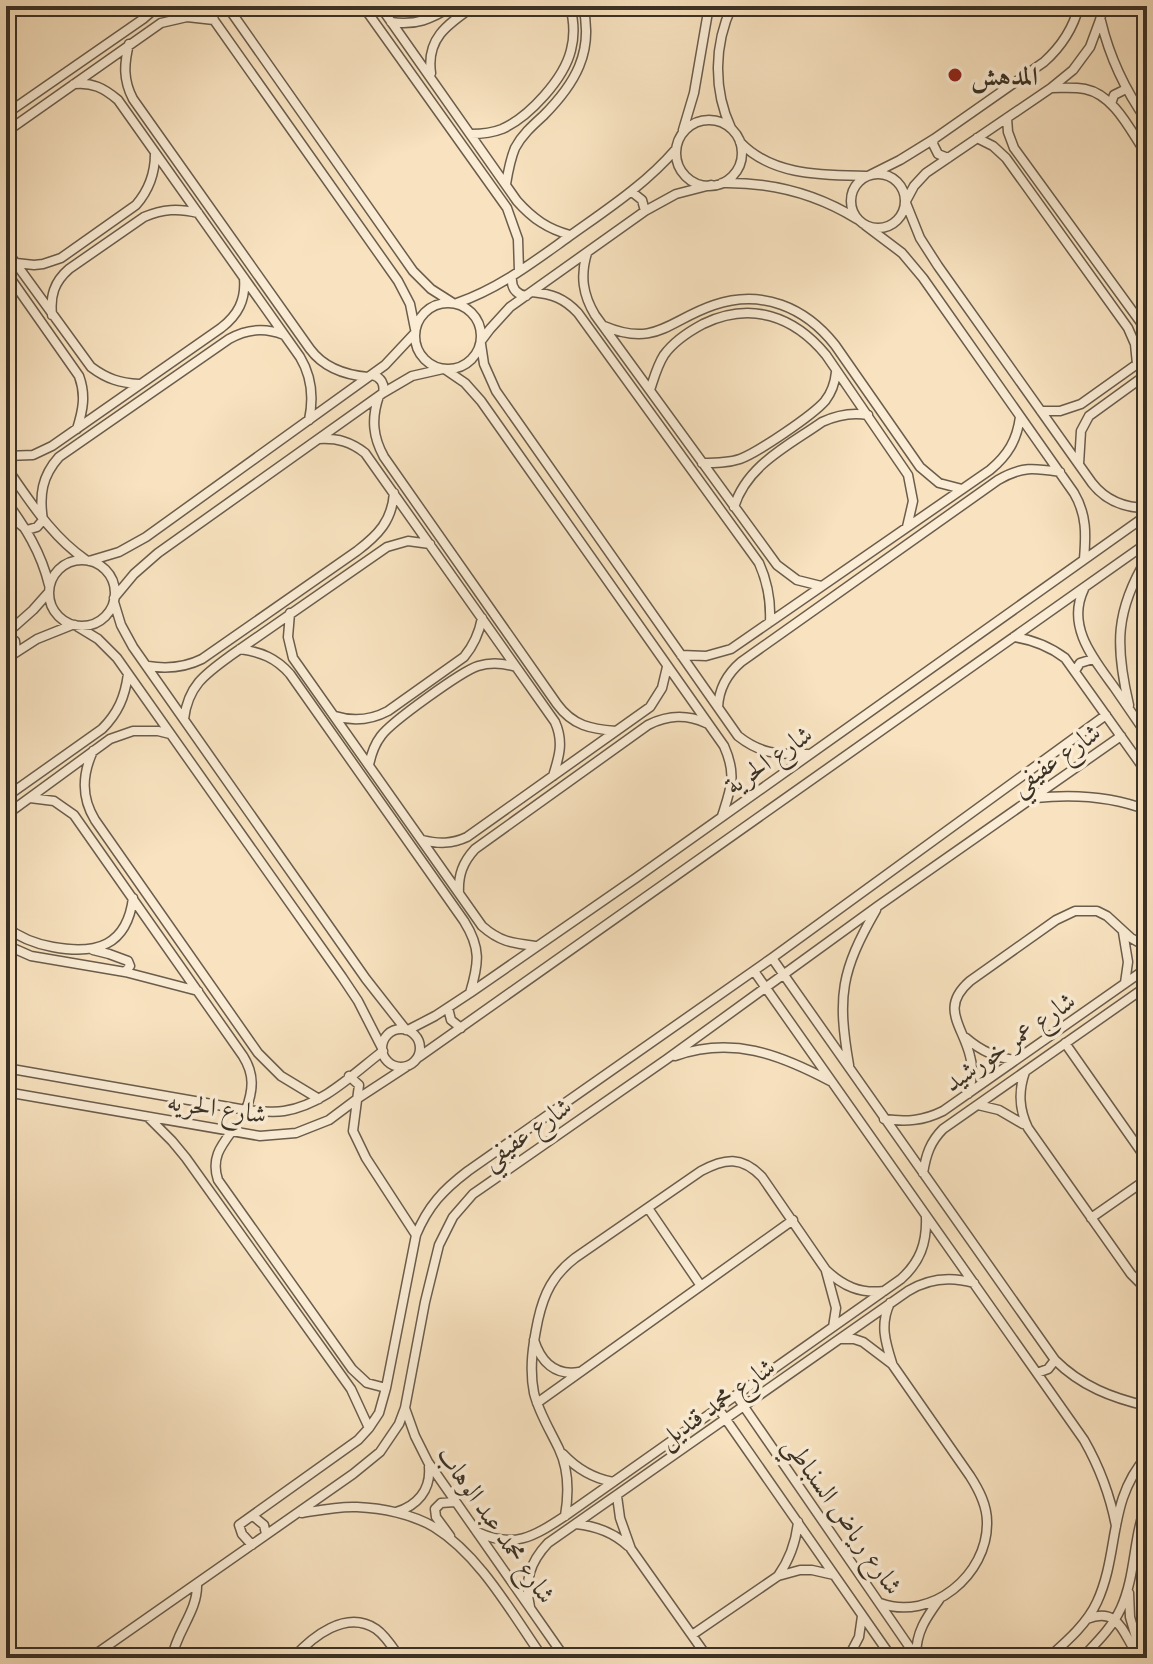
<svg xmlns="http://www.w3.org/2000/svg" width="1153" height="1664" font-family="'Gentium Book Plus',Amiri,serif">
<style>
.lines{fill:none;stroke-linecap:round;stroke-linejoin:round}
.minor-casing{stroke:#6a5d4c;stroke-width:11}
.minor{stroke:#faecd5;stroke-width:8}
.poi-dot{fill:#8f2418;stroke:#faecd5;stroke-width:3}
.labels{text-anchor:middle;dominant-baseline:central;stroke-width:7;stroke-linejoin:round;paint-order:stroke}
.poi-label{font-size:26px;font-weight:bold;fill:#3a3125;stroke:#faecd5;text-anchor:start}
.street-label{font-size:26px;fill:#3a3125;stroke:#faecd5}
</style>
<rect width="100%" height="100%" fill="#f8e2bf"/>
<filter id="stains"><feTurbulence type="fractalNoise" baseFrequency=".0025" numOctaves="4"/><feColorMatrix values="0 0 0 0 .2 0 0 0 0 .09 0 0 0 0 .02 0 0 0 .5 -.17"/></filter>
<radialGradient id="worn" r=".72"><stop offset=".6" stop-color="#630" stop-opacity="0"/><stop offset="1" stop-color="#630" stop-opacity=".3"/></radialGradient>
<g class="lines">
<defs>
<path id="minor" d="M204 6 398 281 410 304 415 329
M227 6 413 271 431 289 453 303
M363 6 507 208 518 239 519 271
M380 6 517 201C533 219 548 229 570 235
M1101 21C1110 59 1125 90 1147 121
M391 22C415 26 432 19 452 6
M129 44C124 64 123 80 133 99L310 349C324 368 345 375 368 377
M431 73C426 38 448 24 474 6
M74 84C92 82 104 88 118 100L300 357C312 377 314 397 309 420
M1052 88C1063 88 1074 87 1085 89 1115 95 1131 132 1147 155
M1111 104 1114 95 1126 89
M6 114 143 19 158 6
M1007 118 1008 132 1014 148 1147 331
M676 153a33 33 0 1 1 66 0a33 33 0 1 1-66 0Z
M731 128C713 90 714 44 732 6
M683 130 694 93 709 6
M6 132 161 23 187 17 214 20
M471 134C482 134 492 133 502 129 529 117 564 79 571 50 575 35 574 21 570 6
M977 138 993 146 1006 158 1128 328 1135 344 1137 364
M934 139 933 144 938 154 948 158
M740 142C772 176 822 175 866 176
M851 201a27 27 0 1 1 54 0a27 27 0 1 1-54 0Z
M870 175 900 160 934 139 1044 62C1062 46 1073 29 1079 6
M722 183C771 182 815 193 857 219
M506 184C508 172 510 160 515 148 522 135 532 126 543 116 575 84 594 52 583 6
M632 192 642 200 645 211
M906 201 914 186 926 173 1051 88 1073 70 1090 47 1100 20 1103 6
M906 203 920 238 938 266 1092 483C1106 501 1124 508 1147 508
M865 225 902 253 923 278 1074 493C1087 515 1086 535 1084 559
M6 250 91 367C107 379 120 383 139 384
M587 253C580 276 583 295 595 315L777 565 797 580 821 586
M16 263 34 265 43 264 61 258 136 205C149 190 155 174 155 154
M6 272 79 376C86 395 83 410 77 429
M512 277C511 287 515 294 526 296
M532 292C552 294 564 298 578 313L759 563C768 583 771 601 770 622
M415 336a33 33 0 1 1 66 0a33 33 0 1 1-66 0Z
M457 303C498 289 532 263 567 238 606 210 645 185 676 149
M52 315C50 296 54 282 69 269L144 217C163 209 178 208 198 213
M604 326C656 348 669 320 714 305 762 289 805 307 835 345L920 467 939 483 962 489
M481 341 490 329 510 307 645 211 676 194 711 185
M481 344 484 364 496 391 738 736C762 755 779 754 808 754
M446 370 465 383 481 401 724 746C737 775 731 788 722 816
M372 375C381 377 385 384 383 393
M650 390C654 378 657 366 664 355 674 341 688 332 703 324 751 301 794 316 826 355L908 475 913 501 907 527
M379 396C371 419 373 437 384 457L557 704C573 726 591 729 616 731
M1041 411H1060L1081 404 1147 357
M319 439C338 438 351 442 365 453L555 722C564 742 559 757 553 776
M6 456 33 455 52 446 221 328C238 315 246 300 244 278
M702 463C715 463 728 463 740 459 757 453 813 415 825 401 832 392 835 383 836 372
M1079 464 1081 431 1089 416 1147 374
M6 467C30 501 51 536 86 560
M6 501C25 527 41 552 49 585
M734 507C747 465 788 446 822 422 837 415 851 412 868 415
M6 517 16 521 27 530 37 527 43 520C39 495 42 476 59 457L229 339C247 329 264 327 284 335
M49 593a33 33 0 1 1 66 0a33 33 0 1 1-66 0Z
M89 561 119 552 146 537 385 365 414 334
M1084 589C1066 626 1093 658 1114 687 1125 703 1136 719 1147 735
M114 598 134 574 158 553 383 393 412 376 443 369
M114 602 121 625 133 647 366 979 406 1030
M290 613 288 637 293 658 482 926C500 942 512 943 536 946
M75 625 98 639 117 658 342 977 358 1001 382 1048
M6 634 33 610 49 592
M6 635 15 641 16 652
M1014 637C1034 640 1049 646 1065 658L1147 773
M240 649C261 652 276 658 290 674L464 921C481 948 479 963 470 993
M681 655 706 656 731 649 990 470C1008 455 1017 440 1020 417
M6 659 37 639 72 625
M148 666C167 669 184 668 202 659L357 551C378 535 392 521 394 493
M1075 671 1080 663 1093 659
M1129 705C1115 646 1115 611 1147 558
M718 707C719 688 727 674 741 662L998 480C1022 466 1034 468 1060 472
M335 716C354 722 371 720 388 711L464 657C474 645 479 634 482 618
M184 719C188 686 205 674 230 656L387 547 408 541 430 544
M93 751C82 775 81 797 95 820L258 1053 281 1076 319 1099
M369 765C371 755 374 745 381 736 391 722 462 671 478 666 491 662 503 663 516 667
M6 797 102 729C118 713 125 697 128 674
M30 798 54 801 74 815 243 1056C255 1075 253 1090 246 1110
M1035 798C1073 794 1111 796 1147 810
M6 815 110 739 133 731H158L170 734
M422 840C439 844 452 844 467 837L650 707 662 688 667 667
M459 893C458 875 463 862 475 849L648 725C668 715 686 714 706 723
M6 927C20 938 36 944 53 947 96 955 127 946 133 898
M1123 932 1128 962 1125 983
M6 945 31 956 125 972 198 991
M93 950 109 954 128 961 130 966 125 972
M772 958 1055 1360C1081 1386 1112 1398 1147 1406
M754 971 1084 1440C1100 1468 1110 1495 1116 1526
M448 1008 451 1020 461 1028
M382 1048a19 19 0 1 1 38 0a19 19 0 1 1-38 0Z
M408 1030 435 1016 470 993 636 878 1147 515
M966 1038C981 1051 996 1058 1015 1060
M1065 1043 1147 1160
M675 1056C732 1036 779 1054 830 1081
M419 1057 1147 543
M849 1065C837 996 841 971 876 910
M6 1068 246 1110C259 1111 272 1113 284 1111 323 1105 353 1074 383 1051
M1025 1072C1018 1092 1019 1109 1028 1128L1131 1274 1141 1284 1147 1287
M349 1076 359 1085 353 1131 366 1158 416 1235
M6 1092 260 1136 296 1133 329 1120 357 1099 406 1067
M968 1094C972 1081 974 1069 970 1056 963 1026 939 1008 970 981L1056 920 1075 911H1097L1107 916 1131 938 1147 947
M978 1105 999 1110 1023 1124
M148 1117 172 1141 186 1158 351 1389 369 1428
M884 1119C906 1122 923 1121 943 1111L1147 968
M232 1131C220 1147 211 1159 218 1180L352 1369 367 1383 386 1388
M923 1173C926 1155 930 1142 943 1129L1147 986
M648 1208 701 1286
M1091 1218 1147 1179
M826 1271 836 1308 833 1327
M890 1303C880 1324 885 1341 892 1363
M840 1339H854L863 1342 892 1364 970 1476C979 1490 987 1505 987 1522 988 1575 931 1622 880 1603
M534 1340C541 1362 555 1376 579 1372
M1037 1373 1048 1369 1055 1360
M736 1395 917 1658
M537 1403 793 1220
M405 1408 415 1436 428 1462 565 1658
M718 1408 892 1658
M563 1454C577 1469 592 1478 613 1482
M617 1496 620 1518 631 1549 708 1658
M396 1512C417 1506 431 1490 429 1467
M302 1513C320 1510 339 1506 357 1507 382 1508 412 1514 434 1527 481 1556 512 1614 543 1658
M253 1516 264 1525 266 1534
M565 1516C569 1493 569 1470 559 1449 550 1430 539 1413 534 1393 529 1368 533 1344 538 1320 544 1293 553 1275 575 1258L701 1171C725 1158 742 1156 762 1177L826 1270C843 1286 860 1294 884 1291
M576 1524C596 1526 613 1532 628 1546
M477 1532C514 1549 533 1537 565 1516L901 1279C920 1262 927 1243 926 1217
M450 1536 436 1517 435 1509 441 1503 455 1502
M252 1545 242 1534 239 1525 358 1440 369 1428 379 1413 386 1388 416 1235C428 1206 443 1190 468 1171L772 958 1106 715
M778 1576C790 1559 796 1542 798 1522
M1129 1593 1130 1617 1142 1658
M530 1607C524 1581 530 1562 548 1543L908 1291C929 1278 950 1276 974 1283
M1087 1619C1117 1607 1122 1630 1135 1651
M692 1635 778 1576 800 1570H812L834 1575
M916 1656C916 1632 926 1618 939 1600
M90 1658 353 1474 380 1452 399 1424 405 1408 425 1302 439 1245 453 1217 473 1194 667 1059 878 906 1121 736
M172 1658C176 1632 198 1611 197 1584
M293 1658C312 1637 346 1609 376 1629 386 1636 393 1648 400 1658
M848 1658 859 1637 862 1616
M1048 1658C1066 1642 1087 1624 1097 1602 1120 1552 1107 1501 1147 1456
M1082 1658C1096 1643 1112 1628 1121 1608 1136 1575 1133 1536 1147 1503"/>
</defs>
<use href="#minor" class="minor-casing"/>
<use href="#minor" class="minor"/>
</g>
<circle class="poi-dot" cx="955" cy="75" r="8"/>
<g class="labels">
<g class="poi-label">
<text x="971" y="75">المدهش</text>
</g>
<g class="street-label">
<text transform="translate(1055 758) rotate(-35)">شارع عفيفي</text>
<text transform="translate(768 759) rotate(-35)">شارع الحرية</text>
<text transform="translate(1009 1041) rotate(-35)">شارع عمر خورشيد</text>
<text transform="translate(217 1107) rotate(8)">شارع الحريه</text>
<text transform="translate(526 1132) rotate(-35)">شارع عفيفي</text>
<text transform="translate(716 1402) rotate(-35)">شارع محمد قنديل</text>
<text transform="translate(844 1515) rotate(55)">شارع رياض السنباطي</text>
<text transform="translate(497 1524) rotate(55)">شارع محمد عبد الوهاب</text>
</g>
</g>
<rect width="1153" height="1664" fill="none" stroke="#f8e2bf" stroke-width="32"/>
<rect x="8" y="8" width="1137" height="1648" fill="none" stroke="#3a3125" stroke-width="4"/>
<rect x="16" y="16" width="1121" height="1632" fill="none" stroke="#3a3125" stroke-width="2"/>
<rect width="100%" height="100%" filter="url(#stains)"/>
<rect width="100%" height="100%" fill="url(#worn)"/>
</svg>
